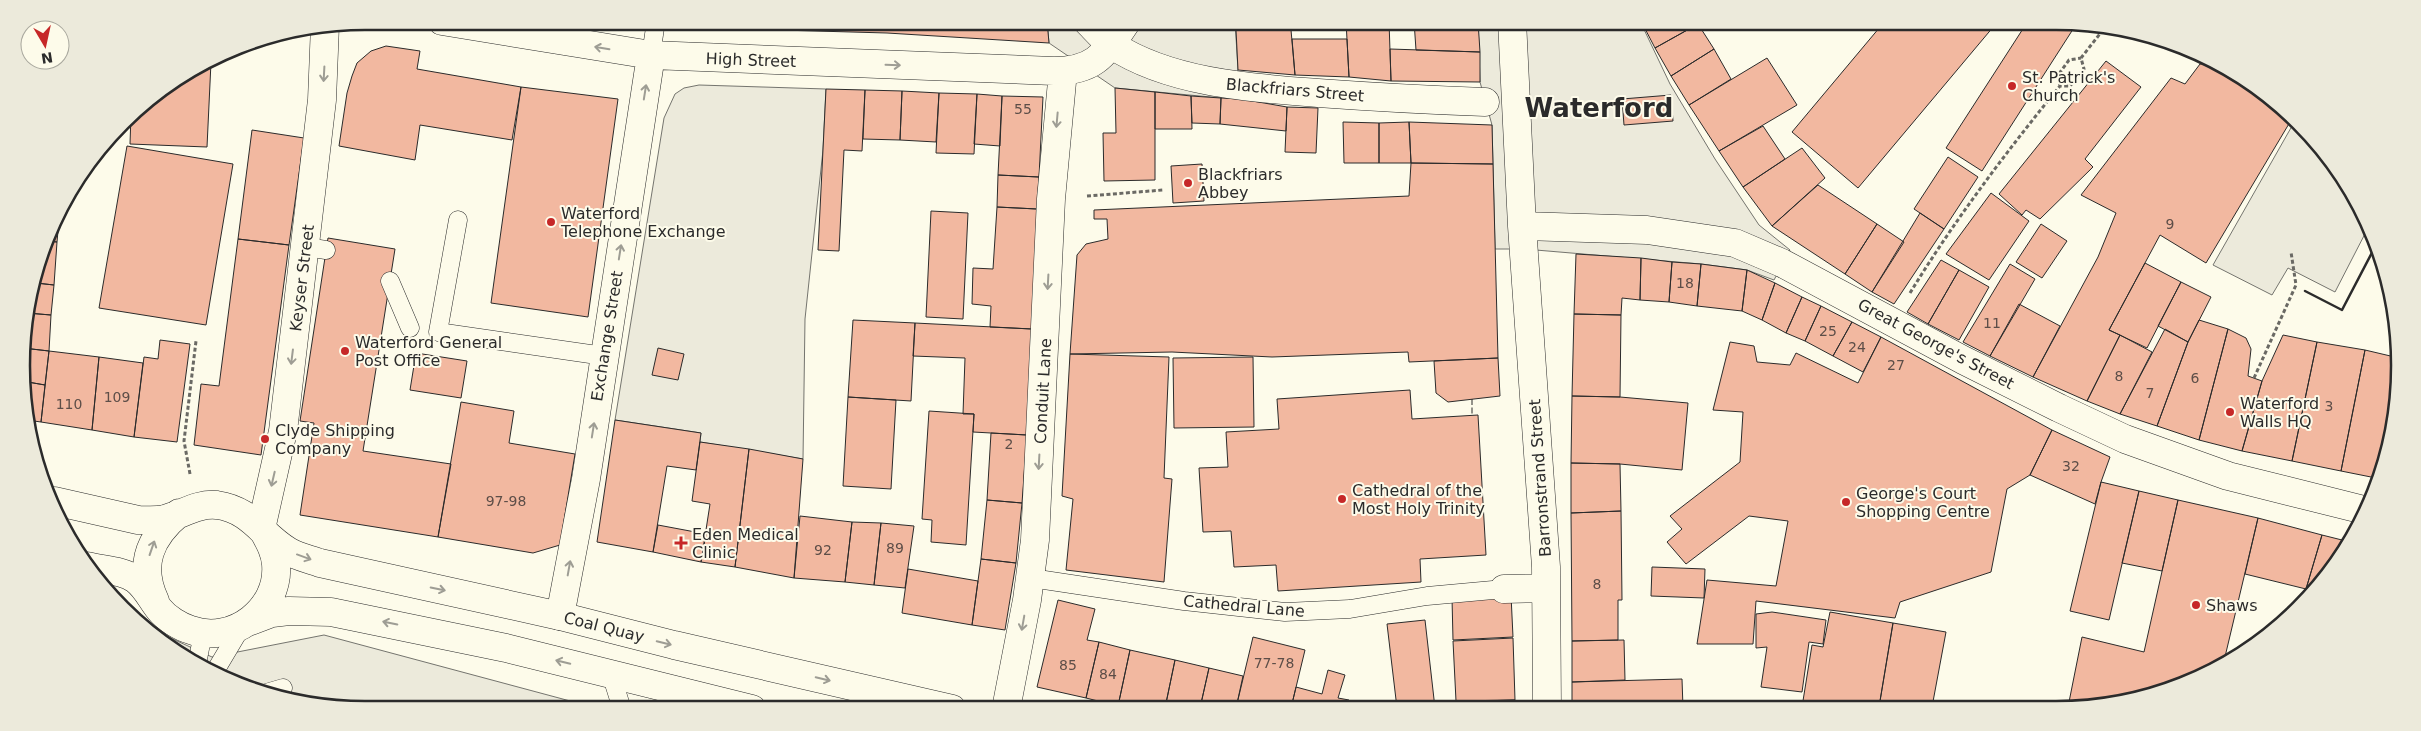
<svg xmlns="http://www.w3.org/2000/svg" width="2421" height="731" font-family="'DejaVu Sans',sans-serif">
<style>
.parking{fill:#eceadb;stroke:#74746e}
.building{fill:#f2b8a0;stroke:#2b2b2b}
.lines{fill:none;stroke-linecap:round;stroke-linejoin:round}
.lane-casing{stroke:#2b2b2b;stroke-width:19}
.street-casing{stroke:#2b2b2b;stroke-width:29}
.secondary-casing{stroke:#2b2b2b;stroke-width:29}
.path{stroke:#6a6964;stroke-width:3;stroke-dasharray:4 2.5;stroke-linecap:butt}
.lane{stroke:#fdfbea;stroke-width:18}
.street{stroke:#fdfbea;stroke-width:28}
.secondary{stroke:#fdfbea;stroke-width:28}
.fence{stroke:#2b2b2b;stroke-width:1;stroke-dasharray:6 2.5;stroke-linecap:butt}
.wall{stroke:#2b2b2b;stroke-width:2.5}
.oneway{stroke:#9e9d94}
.poi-dot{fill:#c62828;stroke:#fdfbea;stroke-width:2}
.labels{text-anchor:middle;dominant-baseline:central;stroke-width:4;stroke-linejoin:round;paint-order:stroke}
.number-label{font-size:14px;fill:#5d4e48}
.street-label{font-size:16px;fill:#2b2b2b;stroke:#fdfbea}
.poi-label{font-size:16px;fill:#2b2b2b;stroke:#fdfbea;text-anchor:start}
.town-label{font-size:26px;font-weight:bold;fill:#2b2b2b;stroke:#fdfbea}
.rim{fill:none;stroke:#2b2b2b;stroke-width:2.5}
</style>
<rect width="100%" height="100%" fill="#fdfbea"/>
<path class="parking" d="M1047 21H1235L1238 70 1221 98 1115 88 1049 43Z
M1478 21H1640L1670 84 1715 159 1759 225 1790 250 1774 280 1747 270 1701 264 1524 249H1495L1492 125 1480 82Z
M699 85 826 89 823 150 805 319 803 459 700 442 701 433 615 420 664 118 675 94 684 88Z
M2296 119 2342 174 2369 226 2335 292 2288 268 2272 295 2213 265Z
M140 624 212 657 324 635 600 709 366 710 298 703 233 683 174 652Z"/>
<path class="building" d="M705 21H1047L1049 43 887 33 708 28Z
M1235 21H1291V30H1236Z
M1346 21H1389L1391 81 1349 77Z
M1414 21H1478L1480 52 1416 50Z
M1641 21H1697L1698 24 1655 48Z
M1885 21H1988L1994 26 1858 188 1792 132Z
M2028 21 2077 23 1982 171 1946 148Z
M1698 24 1714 49 1671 76 1655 48Z
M1236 30H1291L1295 75 1238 70Z
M1292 39H1347L1349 77 1295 75Z
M386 46 420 51 417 69 521 87 512 140 420 125 415 160 339 146 347 93 352 76 357 63 371 51Z
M1390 49 1480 52V82L1391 81Z
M1714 49 1731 79 1689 105 1671 76Z
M1767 58 1797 105 1719 151 1689 105Z
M2106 61 2141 87 2085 159 2093 167 2040 219 2026 210 2022 215 1999 194Z
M211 62 207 147 130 144 131 114 138 107Z
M2200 64H2218L2247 79 2293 117 2206 263 2160 235 2109 330 2120 335 2087 401 2033 377 2098 257 2116 213 2081 195 2171 78 2185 84Z
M521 87 618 99 588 317 491 303Z
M1115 88 1155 92V180L1104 181 1103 133H1116Z
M826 89 865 90 862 151 844 150 839 251 818 250Z
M865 90 902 91 900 140 863 139Z
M902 91 939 93 936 142 900 140Z
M1155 92 1191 96 1192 129H1155Z
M939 93 977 94 974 154 936 153Z
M977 94 1002 96 1000 146 974 144Z
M1671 95 1673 121 1624 125 1622 99Z
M1002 96 1043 97 1039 177 998 175Z
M1191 96 1221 98 1220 124 1192 123Z
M1221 98 1241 99 1287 107 1286 131 1220 124Z
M1287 107 1318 108 1316 153 1285 152Z
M1343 122 1379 123V163H1344Z
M1409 122 1492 125 1493 164 1411 163Z
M1409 122 1411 163H1379V123Z
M1763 126 1785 159 1743 187 1719 151Z
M252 130 304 138 289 245 238 239Z
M127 146 233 164 206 325 99 308Z
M1802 148 1825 178 1772 226 1743 187Z
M1948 157 1978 177 1944 229 1914 209Z
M1411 163 1493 164 1498 358 1409 362 1408 352 1272 357 1172 352 1070 354 1077 255 1086 244 1108 239 1107 219H1094V210L1409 196Z
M1202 164 1204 201 1173 203 1171 166Z
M998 175 1039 177 1037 209 997 207Z
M1818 185 1877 224 1845 274 1772 226Z
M1991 193 2029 221 1989 280 1946 254Z
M997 207 1037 209 1032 329 990 327 991 306 972 304 973 268 993 269Z
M60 209 57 242 48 241 57 213Z
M931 211 968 213 963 319 926 317Z
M1920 213 1944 229 1894 304 1872 292Z
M1877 224 1904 242 1872 292 1845 274Z
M2041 224 2067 241 2042 278 2016 262Z
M328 238 395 249 363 451 451 464 438 537 300 515 314 423 300 421Z
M238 239 289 245 261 455 194 445 201 384 219 386Z
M48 241 57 242 54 285 36 283Z
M1576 254 1641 258 1640 300 1622 298 1621 315 1574 314Z
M1641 258 1672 262 1669 302 1640 300Z
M1941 260 1959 270 1928 324 1907 312Z
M1672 262 1701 264 1697 306 1669 302Z
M2145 263 2181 282 2147 348 2109 330Z
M1701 264 1747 270 1742 311 1697 306Z
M2010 264 2035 279 1990 356 1963 342Z
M1747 270 1775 283 1762 320 1742 311Z
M1959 270 1989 287 1959 340 1928 324Z
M2181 282 2211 297 2188 342 2158 326Z
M36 283 54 285 51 315 27 313Z
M1775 283 1802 297 1786 333 1762 320Z
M1802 297 1821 306 1805 341 1786 333Z
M2019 304 2060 326 2033 377 1990 356Z
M1821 306 1852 322 1833 356 1805 341Z
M27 313 51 315 49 351 23 348Z
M1574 314 1621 315 1620 397 1572 396Z
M853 320 915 323 911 401 848 397Z
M2199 320 2228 329 2199 440 2157 426 2188 342Z
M1852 322 1881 337 1863 372 1833 356Z
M915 323 1032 329 1027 435 973 432 974 414H963L965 358 913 356Z
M2165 329 2188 342 2157 426 2120 414Z
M2228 329 2246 338 2251 349 2248 376 2262 381 2242 451 2199 440Z
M2120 335 2152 352 2120 414 2087 401Z
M2283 335 2317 342 2292 461 2242 451 2262 381Z
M1881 337 2052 430 2030 475 2007 489 1991 572 1900 602 1895 618 1756 601 1753 644H1697L1707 580 1776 586 1788 521 1749 516 1686 564 1667 542 1682 529 1670 516 1740 462 1743 412 1713 410 1730 342 1754 346 1757 362 1790 365 1796 353 1858 383Z
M160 340 190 344 177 442 134 437 144 357 158 359Z
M2317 342 2365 350 2341 471 2292 461Z
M23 348 49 351 45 385 22 381Z
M658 348 684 354 678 380 652 375Z
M2365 350 2399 358 2400 366 2393 433 2376 478 2341 471Z
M49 351 99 357 92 430 41 422Z
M416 353 467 361 461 398 410 390Z
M1070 354 1169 357 1164 478 1172 479 1164 582 1066 570 1073 499 1062 496Z
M99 357 143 363 134 437 92 430Z
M1253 357 1254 427 1174 428 1173 358Z
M1498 358 1500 396 1448 402 1436 393 1434 361Z
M22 381 45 385 41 422 27 420Z
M1410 390 1412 419 1478 415 1486 555 1420 559 1421 582 1278 591 1276 565 1234 567 1231 531 1203 532 1199 468 1228 467 1226 432 1279 429 1277 399Z
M1572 396 1620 397 1688 403 1682 470 1620 464 1571 463Z
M848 397 896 400 891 489 843 486Z
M461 402 514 411 509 443 575 454 560 545 533 553 438 537Z
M929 411 974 414 966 545 931 542 932 520 922 519Z
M615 420 701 433 696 470 667 466 653 552 597 542Z
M2052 430 2110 457 2101 482 2095 504 2030 475Z
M991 433 1027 435 1022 503 987 500Z
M700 442 749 449 735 567 701 562 710 504 692 501Z
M749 449 803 459 794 578 735 567Z
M1571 463 1620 464 1621 511 1571 513Z
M2101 482 2139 491 2109 620 2070 611Z
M2139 491 2178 500 2162 571 2122 563Z
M987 500 1022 503 1016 563 981 559Z
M2178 500 2258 518 2224 661 2188 683 2100 707H2068L2082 637 2144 652Z
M1621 511 1622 600H1618V640L1572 641 1571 513Z
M800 516 852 522 845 582 794 578Z
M2258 518 2322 535 2306 589 2245 574Z
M852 522 881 523 874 585 845 582Z
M881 523 914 526 905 588 874 585Z
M658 525 706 534 701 562 653 552Z
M2322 535 2350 542 2311 590 2306 589Z
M981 559 1016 563 1005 630 972 625Z
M1652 567 1705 569 1704 598 1651 596Z
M908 569 978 581 972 625 902 613Z
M1511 595 1513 637 1453 640 1452 598Z
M1058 600 1095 609 1087 640 1099 642 1086 698 1037 687Z
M1772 612 1826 620 1823 644 1809 642 1802 692 1761 687 1767 647 1756 648V614Z
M1830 612 1893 623 1879 707H1802L1812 645 1823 647Z
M1425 620 1435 708H1397L1387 624Z
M1893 623 1946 632 1932 707H1879Z
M1253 637 1305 650 1291 708H1236Z
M1513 638 1515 700 1456 701 1453 641Z
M1624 640 1625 680 1572 682V641Z
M1099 642 1130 650 1118 706 1086 698Z
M1130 650 1175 660 1165 708H1129L1118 706Z
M1175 660 1209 668 1200 708H1165Z
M1209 668 1243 676 1236 708H1200Z
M1328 670 1345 675 1338 698 1349 700 1347 708H1291L1296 687 1322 694Z
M1682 679 1683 708H1572V682Z
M1515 700V708H1480V701Z"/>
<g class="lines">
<defs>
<path id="lane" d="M651 55 656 21
M458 220 438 332 604 356
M306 247 326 250
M390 281 410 328
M1031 578 1184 601 1285 612 1350 609 1427 596 1504 589
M197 664 203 633
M214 673 242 626
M611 674 622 709
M266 693 283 688"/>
<path id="street" d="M442 21 651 55 1054 71C1097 71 1105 53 1127 21
M1087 21C1095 29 1103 39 1112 45 1170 83 1251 88 1318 93 1373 97 1429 100 1485 102
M1512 21 1522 226 1546 567 1547 708
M1522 226 1647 230 1735 243 1782 263 1963 360 2059 408 2125 439 2228 476 2364 510
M261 529 283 431 322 100 325 25
M1504 589 1546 588
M560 616 586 479 651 55
M1006 709 1027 600 1035 540 1051 199 1063 71"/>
<path id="secondary" d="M54 501 138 520C147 520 156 521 165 519 183 514 198 503 217 505 252 510 261 535 288 551 298 557 309 559 320 563L560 616 674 645 952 709
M87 566C102 570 122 570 135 579 146 587 151 599 159 609 166 618 180 627 191 630 233 645 280 609 276 564 275 552 270 543 264 532
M155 601C138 565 150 537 179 513
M248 622 272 613 289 611 331 612 506 648 752 709"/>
</defs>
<use href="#lane" class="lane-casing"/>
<use href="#street" class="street-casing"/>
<use href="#secondary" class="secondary-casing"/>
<path class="path" d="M2060 86 2058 75 2069 60 2081 58
M1087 196 1163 190
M1910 293C1954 221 2006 152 2060 86H2070L2084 69 2081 58 2106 26
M2254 378 2296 285 2291 252
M190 474 184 441 196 341"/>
<use href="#lane" class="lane"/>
<use href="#street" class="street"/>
<use href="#secondary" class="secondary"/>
<path class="fence" d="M1472 399V415"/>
<path class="wall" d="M2305 291 2342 310 2377 243"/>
</g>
<defs><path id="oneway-shaft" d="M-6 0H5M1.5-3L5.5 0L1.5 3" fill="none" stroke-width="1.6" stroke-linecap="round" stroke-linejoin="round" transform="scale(1.25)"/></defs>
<g class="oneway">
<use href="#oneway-shaft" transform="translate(602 48) rotate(-171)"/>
<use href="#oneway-shaft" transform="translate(893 65) rotate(2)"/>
<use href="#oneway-shaft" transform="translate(324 74) rotate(93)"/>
<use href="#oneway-shaft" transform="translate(645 92) rotate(-81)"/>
<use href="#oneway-shaft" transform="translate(1057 120) rotate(95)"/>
<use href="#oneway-shaft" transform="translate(620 252) rotate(-81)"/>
<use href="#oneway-shaft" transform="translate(1048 282) rotate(93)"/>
<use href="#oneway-shaft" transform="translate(292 357) rotate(97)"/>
<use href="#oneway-shaft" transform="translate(593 430) rotate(-81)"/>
<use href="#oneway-shaft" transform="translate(1039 462) rotate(93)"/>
<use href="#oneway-shaft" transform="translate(273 479) rotate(103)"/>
<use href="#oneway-shaft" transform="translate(152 548) rotate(-71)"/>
<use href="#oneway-shaft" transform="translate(304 557) rotate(20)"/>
<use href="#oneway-shaft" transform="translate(569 568) rotate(-80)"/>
<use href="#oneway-shaft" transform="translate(438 589) rotate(12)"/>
<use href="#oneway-shaft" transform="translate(390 623) rotate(-168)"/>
<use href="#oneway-shaft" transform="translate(1023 623) rotate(100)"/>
<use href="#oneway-shaft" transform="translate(664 643) rotate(14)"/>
<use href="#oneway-shaft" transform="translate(563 662) rotate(-166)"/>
<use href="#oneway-shaft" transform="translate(823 679) rotate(13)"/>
</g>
<g class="poi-dot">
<circle cx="2012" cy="86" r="5"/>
<circle cx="1188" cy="183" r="5"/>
<circle cx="551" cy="222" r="5"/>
<circle cx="345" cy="351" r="5"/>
<circle cx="2230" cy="412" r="5"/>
<circle cx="265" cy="439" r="5"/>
<circle cx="1342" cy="499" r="5"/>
<circle cx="1846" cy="502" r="5"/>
<path d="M678.5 535.5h5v5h5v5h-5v5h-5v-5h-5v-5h5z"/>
<circle cx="2196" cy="605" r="5"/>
</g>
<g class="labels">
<g class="number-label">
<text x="1023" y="109">55</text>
<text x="2170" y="224">9</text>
<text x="1685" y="283">18</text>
<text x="1992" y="323">11</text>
<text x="1828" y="331">25</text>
<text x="1857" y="347">24</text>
<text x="1896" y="365">27</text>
<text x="2119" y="376">8</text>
<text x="2195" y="378">6</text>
<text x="2150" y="393">7</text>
<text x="117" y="397">109</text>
<text x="69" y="404">110</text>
<text x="2329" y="406">3</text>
<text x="1009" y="444">2</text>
<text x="2071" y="466">32</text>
<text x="506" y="501">97-98</text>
<text x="895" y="548">89</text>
<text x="823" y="550">92</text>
<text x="1597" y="584">8</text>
<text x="1274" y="663">77-78</text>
<text x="1068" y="665">85</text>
<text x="1108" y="674">84</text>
</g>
<g class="street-label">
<text transform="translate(751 60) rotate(2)">High Street</text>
<text transform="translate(1295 90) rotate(5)">Blackfriars Street</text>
<text transform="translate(302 278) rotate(-83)">Keyser Street</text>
<text transform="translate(607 336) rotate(-81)">Exchange Street</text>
<text transform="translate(1936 344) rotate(28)">Great George's Street</text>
<text transform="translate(1043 391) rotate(-87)">Conduit Lane</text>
<text transform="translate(1540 478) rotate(-94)">Barronstrand Street</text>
<text transform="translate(1244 606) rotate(5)">Cathedral Lane</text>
<text transform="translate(604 627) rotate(14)">Coal Quay</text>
</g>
<g class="poi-label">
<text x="2022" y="77">St. Patrick's<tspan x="2022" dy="18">Church</tspan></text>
<text x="1198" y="174">Blackfriars<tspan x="1198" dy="18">Abbey</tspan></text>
<text x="561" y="213">Waterford<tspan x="561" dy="18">Telephone Exchange</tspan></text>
<text x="355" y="342">Waterford General<tspan x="355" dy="18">Post Office</tspan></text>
<text x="2240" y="403">Waterford<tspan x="2240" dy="18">Walls HQ</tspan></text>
<text x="275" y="430">Clyde Shipping<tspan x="275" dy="18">Company</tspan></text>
<text x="1352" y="490">Cathedral of the<tspan x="1352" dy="18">Most Holy Trinity</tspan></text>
<text x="1856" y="493">George's Court<tspan x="1856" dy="18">Shopping Centre</tspan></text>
<text x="692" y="534">Eden Medical<tspan x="692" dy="18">Clinic</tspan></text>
<text x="2206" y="605">Shaws</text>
</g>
<g class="town-label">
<text x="1599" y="108">Waterford</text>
</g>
</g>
<path d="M0 0H2421V731H0ZM365 30H2056A335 335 0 0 1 2391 365V366A335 335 0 0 1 2056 701H365A335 335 0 0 1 30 366V365A335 335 0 0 1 365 30Z" fill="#eceadb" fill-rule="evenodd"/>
<path class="rim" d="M365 30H2056A335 335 0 0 1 2391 365V366A335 335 0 0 1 2056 701H365A335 335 0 0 1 30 366V365A335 335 0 0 1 365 30Z"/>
<g transform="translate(45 45) rotate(171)"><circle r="24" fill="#fdfbea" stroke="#a9a89e"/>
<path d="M0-4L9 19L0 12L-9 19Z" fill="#c62828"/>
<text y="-8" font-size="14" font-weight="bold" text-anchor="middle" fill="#2b2b2b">N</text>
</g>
</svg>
